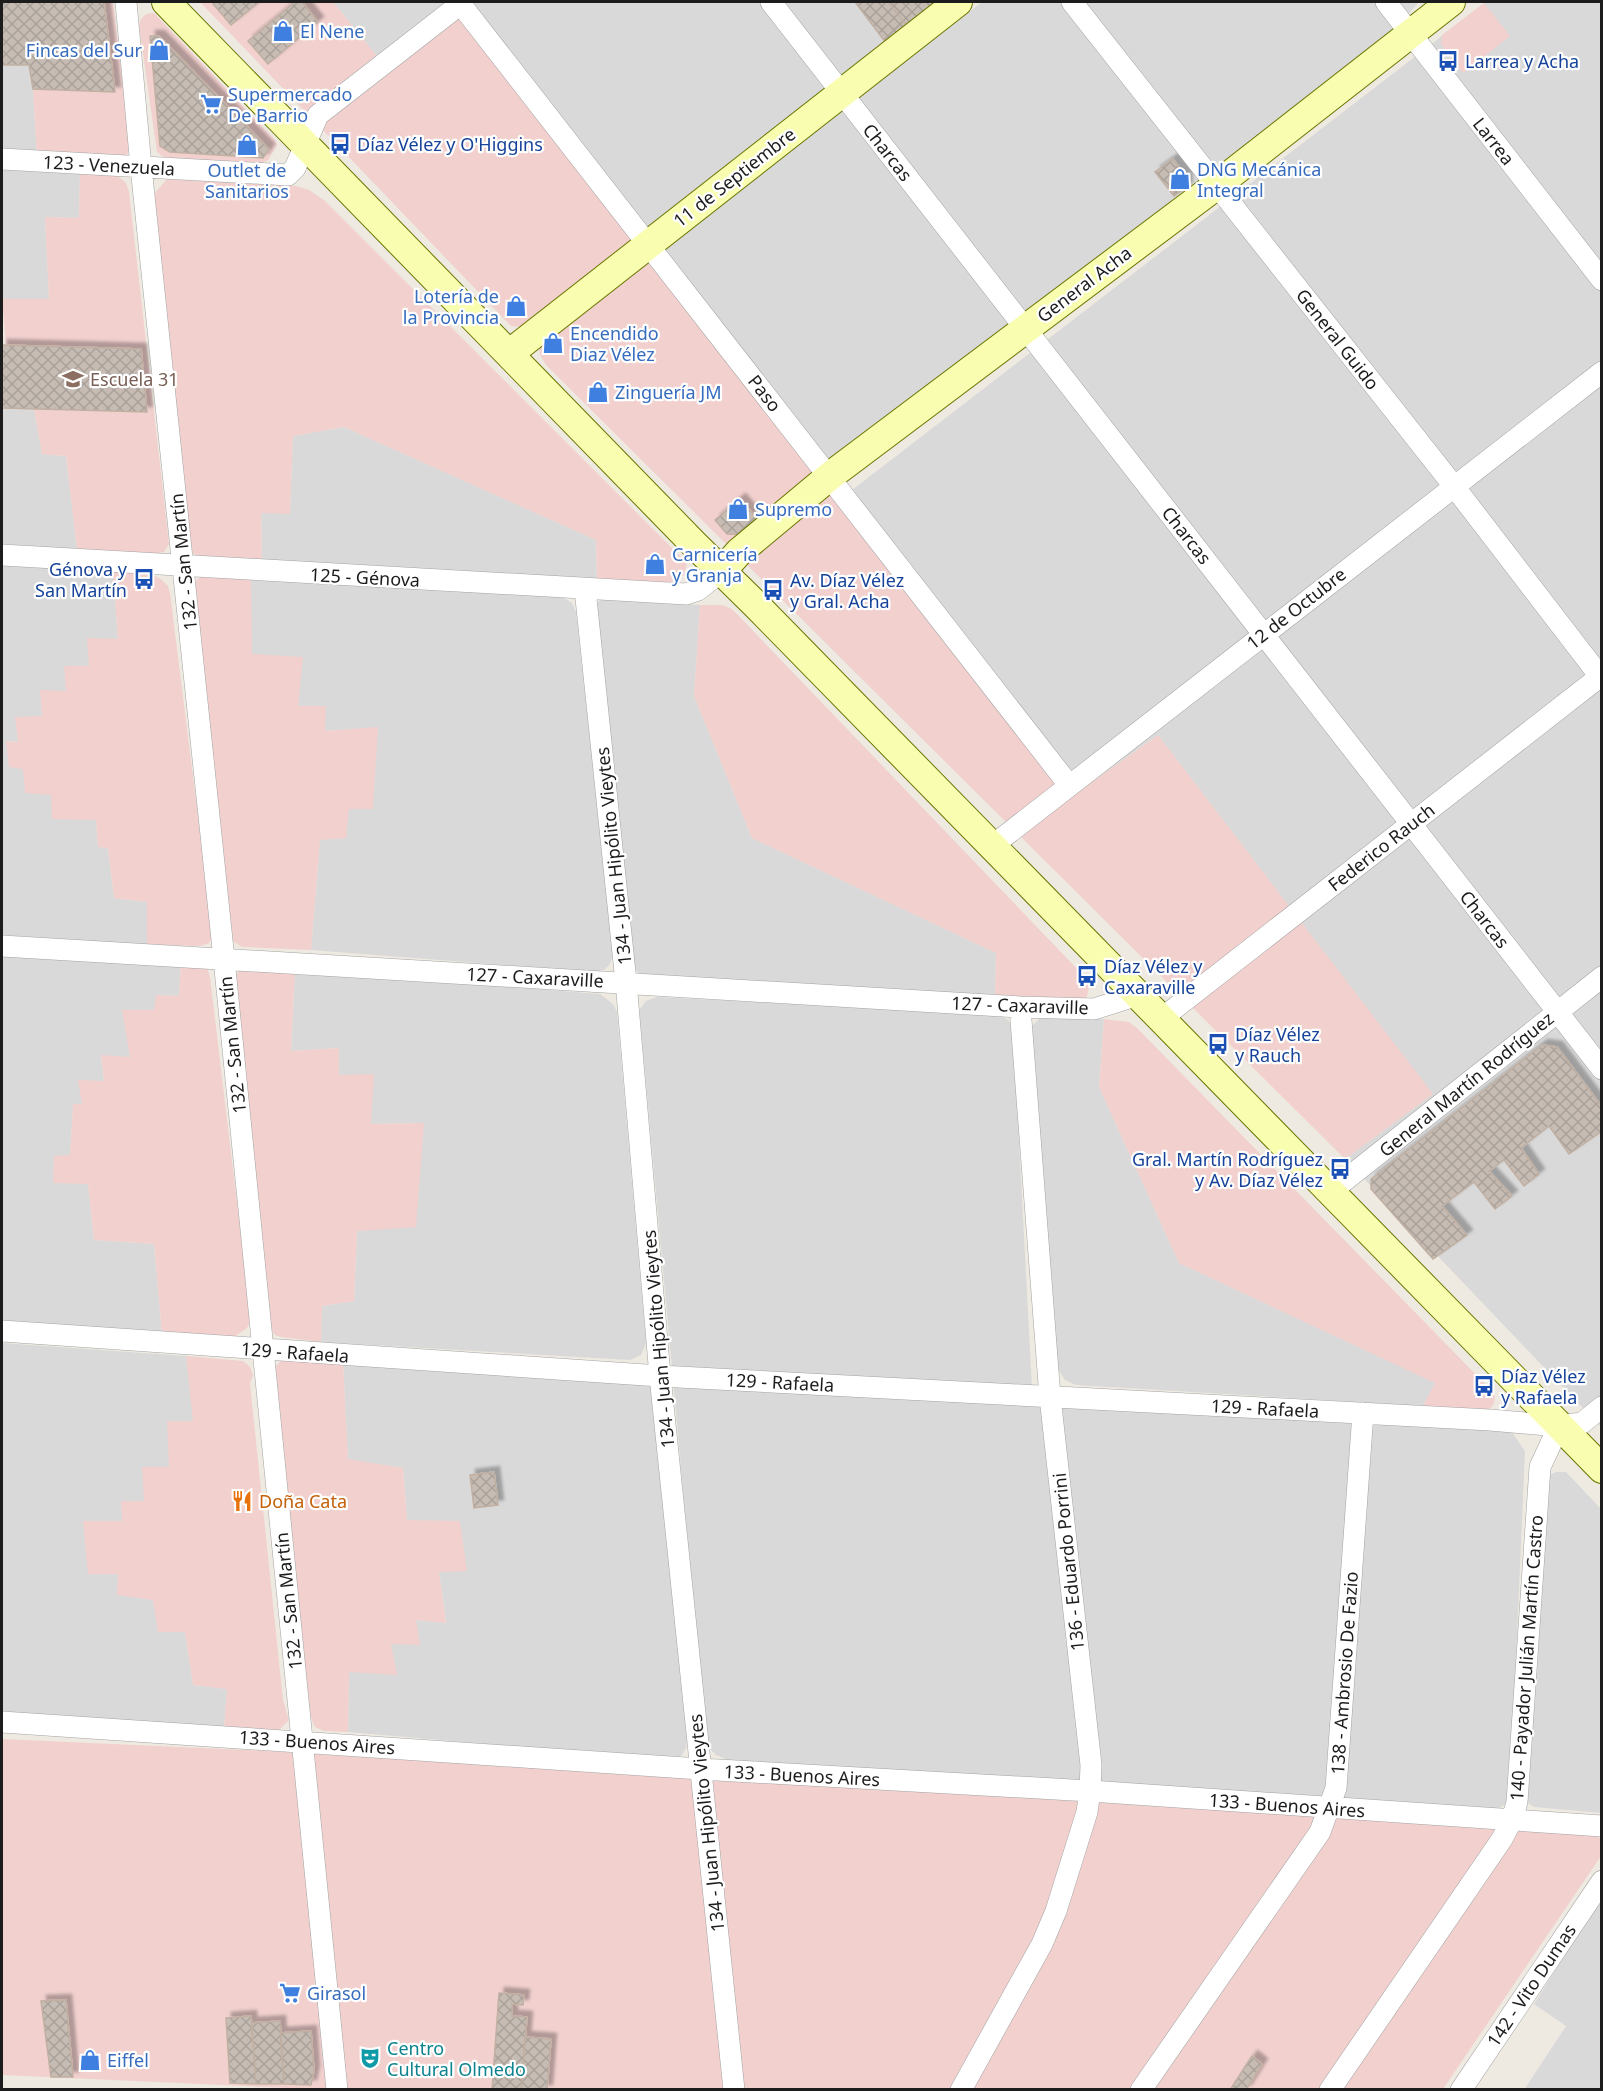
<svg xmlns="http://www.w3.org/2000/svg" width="1603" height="2091" font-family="'Noto Sans',sans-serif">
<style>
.residential{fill:#dad9d9}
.commercial{fill:#f1d0ce}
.building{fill:url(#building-cross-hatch);stroke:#c1b0a2;stroke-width:1.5;filter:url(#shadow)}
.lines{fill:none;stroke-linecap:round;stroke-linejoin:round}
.street-casing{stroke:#a3a3a3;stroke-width:22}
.secondary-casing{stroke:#697600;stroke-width:30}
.street{stroke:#fff;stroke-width:21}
.secondary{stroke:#f9fdb0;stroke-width:28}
.labels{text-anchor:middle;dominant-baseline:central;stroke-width:4.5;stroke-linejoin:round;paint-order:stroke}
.shop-label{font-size:18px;fill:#366cbe;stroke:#fff;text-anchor:start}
.transit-label{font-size:18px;fill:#164399;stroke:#fff;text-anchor:start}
.street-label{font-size:18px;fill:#1c1c1c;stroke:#fff}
.education-label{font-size:18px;fill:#785e54;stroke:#fff;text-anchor:start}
.food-label{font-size:18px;fill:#c56008;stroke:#fff;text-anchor:start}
.culture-label{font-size:18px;fill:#0d838f;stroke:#fff;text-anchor:start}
</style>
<defs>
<pattern id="building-cross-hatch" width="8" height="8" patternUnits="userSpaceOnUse" patternTransform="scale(1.5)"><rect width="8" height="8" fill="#c6bcb4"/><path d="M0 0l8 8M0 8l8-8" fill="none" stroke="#aaa19a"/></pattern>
<filter id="shadow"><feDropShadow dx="5.5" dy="-5.5" stdDeviation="1.5" flood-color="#0004"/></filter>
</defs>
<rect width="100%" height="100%" fill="#eeeae1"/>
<path class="residential" d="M333 2H938L636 242 380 60Z
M982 2H1419L1386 38 818 475 651 260Z
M1486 2H1601V1427L1345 1159 1432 1094 1158 735 1073 796 839 500Z
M2 65H29L33 89 37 156 2 153Z
M2 166 80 172 79 218 45 217 49 299H2Z
M2 408 34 409 42 454 66 456 77 549 2 544Z
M344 427 596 540 597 580 262 564 261 513H290L293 436Z
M2 564 113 571 118 639 89 666 18 742 7 741 23 768 51 795 96 820 98 847 108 848 114 898 147 902V945L2 935Z
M251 579 552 596 564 598 572 603 576 612 613 954 610 964 604 970 593 972 311 950 320 839 348 809 378 728 325 731 298 706 251 654Z
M602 597 700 605 694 696 752 838 996 953 995 999 639 974 634 967 597 604Z
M2 955 181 963 179 996 156 995 155 1010 130 1057 101 1056 104 1081 82 1104 73 1105 70 1156H54L88 1183 94 1240 154 1244 162 1333 2 1321Z
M295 970 600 994 613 1004 617 1012 646 1343 641 1355 630 1360 321 1342 322 1306 354 1301 357 1231 423 1123 370 1124 339 1075V1048L291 1051Z
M657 997 1000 1015 1008 1020 1013 1027 1033 1406 1511 1431 1525 1451 1510 1798 1504 1805 1497 1810 728 1760 716 1755 708 1747 706 1742 640 1017V1009L646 1001Z
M1048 1015 1104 1019 1099 1087 1179 1263 1436 1383 1423 1406 1076 1385 1065 1380 1059 1371 1056 1358 1029 1029 1040 1018Z
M2 1343 186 1356 194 1422 169 1468 144 1502 122 1521 89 1574H119L153 1600 185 1632 193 1685 227 1689 224 1730 2 1712Z
M343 1363 647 1383 654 1390 687 1739 686 1748 682 1755 673 1760 348 1732 349 1672 391 1644 416 1620 446 1623 439 1571H467L407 1520 403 1468 348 1460Z
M1556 1472H1566L1601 1509V1813L1534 1807 1528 1803 1524 1797 1549 1475Z
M1601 1898V2089L1524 2090 1566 2026 1534 2004Z"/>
<path class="commercial" d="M2 2H113L130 143 129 152 124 157 37 156 33 89 29 65H2Z
M200 2H333L380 60 449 2 636 242 529 328 511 326Z
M1484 3 1510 36 1463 73 1441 44 1442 35Z
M154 13 275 140 277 145 268 160 262 163 168 158 162 156 157 152 139 25 141 19 146 14Z
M80 172 111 174 119 177 126 183 129 192 169 544 164 552 156 554 77 549 66 456 42 454 34 409 2 408V345H6L2 299H49L45 217 79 218Z
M167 179 296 186 309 190 324 200 687 563 684 575 671 584 597 580 596 540 344 427 293 436 290 514 261 513 262 564 198 558 193 553 191 545 153 203 155 193Z
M651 260 1073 796 1158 735 1433 1094 1345 1159 546 365 540 355 539 346Z
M113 571 151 574 162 580 168 586 170 593 213 936 209 943 201 946 147 945V902L114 898 108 848 98 847 96 820 52 819 51 795 25 793 23 769 9 767 6 741 18 742 15 717 42 716 40 690 66 691 64 666H89L87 638 118 639Z
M200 577 251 579 252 654 303 657 298 706H326L325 731 378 727 373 809H349L346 838 320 840 311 950 242 947 233 941 194 583Z
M700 605H722L732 609 1083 975 1089 988 1086 999H995L996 953 752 838 694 696Z
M181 963 207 968 210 977 251 1320 247 1328 234 1337 162 1333 154 1244 94 1240 88 1184 53 1183 54 1156 70 1155 73 1104H82L78 1080 104 1081 101 1055 130 1057 122 1010H154L156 995 179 996Z
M240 969 295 970 291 1051 339 1048V1075L374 1074 371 1124 424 1123 416 1227 357 1231 354 1301 322 1306 321 1342 281 1337 275 1335 271 1329 236 976Z
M1104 1019 1129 1022 1137 1028 1490 1389 1495 1396 1494 1403 1491 1408 1485 1410 1423 1406 1435 1383 1179 1263 1099 1087Z
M186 1356 243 1361 250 1367 253 1375 250 1384 283 1700 289 1720 277 1732 224 1730 227 1689 193 1685 185 1632H158L153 1600 117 1595 118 1574H88L83 1521H122L121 1501H144L142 1467H169L167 1421H193Z
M282 1359 343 1363 348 1459 403 1468 407 1520 460 1521 467 1571 439 1572 446 1623 416 1620 420 1645 391 1644 397 1675 349 1672 348 1732 324 1731 315 1727 311 1718 273 1370Z
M2 1739 266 1751 1596 1833 1601 1840V1856L1443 2089 333 2090 2 2075Z"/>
<path class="building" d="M2 2H104L115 92 33 89 29 65H2Z
M216 2H259L231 25 213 4Z
M295 2H302L318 22 268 64 248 41Z
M855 2H888L908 27 886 43Z
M888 2H942L908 27Z
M150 36H159L269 149 263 158 170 152 160 146Z
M1173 159 1186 176 1187 187 1174 196 1155 172Z
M2 345 141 349 147 412 2 408Z
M740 499 761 523 748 535 727 534 715 520Z
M1542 1045 1557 1047 1602 1107V1131L1569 1154 1549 1126 1521 1148 1539 1174 1524 1186 1504 1160 1489 1171 1512 1196 1495 1209 1474 1182 1442 1206 1467 1235 1433 1259 1371 1189V1179Z
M494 1472 498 1505 474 1508 470 1475Z
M499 1993 524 1995 523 2005 512 2004V2016L527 2017 521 2090H492Z
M66 2000 73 2077H51L41 2001Z
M251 2016 256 2084 230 2083 226 2018Z
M280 2021 284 2084H256L252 2023Z
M311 2031 314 2071 311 2085 284 2084 280 2033Z
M525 2037 551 2039 547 2090H521Z
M1252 2056 1262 2064 1246 2090H1230Z"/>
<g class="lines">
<defs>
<path id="street" d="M126 2 141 167 224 959 337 2090
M459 2 1069 785
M771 2 1602 1069
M1072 2 1453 485 1602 679
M1386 2 1602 280
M2 159 288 175 295 168 318 115 463 2
M2 555 686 594 698 590 722 571
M585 589 626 982 660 1376 734 2090
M992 846 1602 372
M2 946 1020 1007 1094 1009 1138 995
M1161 1019 1602 675
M1330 1192 1602 977
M2 1331 660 1376 1490 1420 1559 1426 1582 1423 1602 1407
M2 1722 700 1769 1090 1791 1602 1826
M961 2090 1042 1944 1056 1911 1087 1812 1090 1791 1091 1765 1050 1397 1020 1007
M1141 2090 1320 1832 1336 1788 1363 1413
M1330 2090 1502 1839 1512 1820 1517 1802 1540 1467 1559 1426
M1461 2090 1602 1881"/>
<path id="secondary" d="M166 2 694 544 756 605 1602 1469
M510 353 958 2
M722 571 739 552 830 476 1217 185 1451 2"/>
</defs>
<use href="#street" class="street-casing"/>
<use href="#secondary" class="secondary-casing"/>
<use href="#street" class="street"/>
<use href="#secondary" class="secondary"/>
</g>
<defs>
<symbol id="shop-bare" viewBox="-9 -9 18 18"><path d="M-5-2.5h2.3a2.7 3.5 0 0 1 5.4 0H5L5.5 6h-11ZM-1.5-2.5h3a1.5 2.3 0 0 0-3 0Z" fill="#3f7fe0" stroke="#fff" stroke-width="2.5" paint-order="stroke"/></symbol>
<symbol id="bus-bare" viewBox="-9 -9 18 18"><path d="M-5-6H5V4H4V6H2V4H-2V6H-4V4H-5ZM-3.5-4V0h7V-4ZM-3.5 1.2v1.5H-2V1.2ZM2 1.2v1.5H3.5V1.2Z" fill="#1a4fb4" stroke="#fff" stroke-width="2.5" paint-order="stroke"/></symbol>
<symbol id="supermarket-bare" viewBox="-9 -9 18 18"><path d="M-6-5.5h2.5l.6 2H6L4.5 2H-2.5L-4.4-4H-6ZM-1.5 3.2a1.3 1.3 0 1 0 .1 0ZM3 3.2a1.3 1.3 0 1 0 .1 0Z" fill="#3f7fe0" stroke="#fff" stroke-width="2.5" paint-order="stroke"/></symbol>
<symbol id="school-bare" viewBox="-9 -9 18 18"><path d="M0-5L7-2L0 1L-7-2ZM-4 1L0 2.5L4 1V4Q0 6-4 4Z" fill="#8d6e63" stroke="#fff" stroke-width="2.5" paint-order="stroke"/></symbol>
<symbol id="restaurant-bare" viewBox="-9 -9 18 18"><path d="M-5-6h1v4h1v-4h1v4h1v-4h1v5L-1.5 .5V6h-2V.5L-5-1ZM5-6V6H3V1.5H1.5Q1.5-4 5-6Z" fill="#e8710a" stroke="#fff" stroke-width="2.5" paint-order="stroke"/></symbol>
<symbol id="theatre-bare" viewBox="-9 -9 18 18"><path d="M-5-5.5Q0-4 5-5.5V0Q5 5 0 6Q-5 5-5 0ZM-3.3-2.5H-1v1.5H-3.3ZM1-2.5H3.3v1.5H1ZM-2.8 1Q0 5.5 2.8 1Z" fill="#0f9aa8" stroke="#fff" stroke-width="2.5" paint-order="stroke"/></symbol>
</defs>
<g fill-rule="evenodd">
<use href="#shop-bare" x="268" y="16" width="30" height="30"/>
<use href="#shop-bare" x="144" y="35" width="30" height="30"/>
<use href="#bus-bare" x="1433" y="46" width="30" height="30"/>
<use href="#supermarket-bare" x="196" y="89" width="30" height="30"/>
<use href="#bus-bare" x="325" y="129" width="30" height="30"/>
<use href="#shop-bare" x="232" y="130" width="30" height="30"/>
<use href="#shop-bare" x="1165" y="164" width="30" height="30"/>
<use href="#shop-bare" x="501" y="291" width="30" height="30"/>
<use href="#shop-bare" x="538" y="328" width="30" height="30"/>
<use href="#school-bare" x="58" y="364" width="30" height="30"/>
<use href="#shop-bare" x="583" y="377" width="30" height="30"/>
<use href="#shop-bare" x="723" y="494" width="30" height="30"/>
<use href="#shop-bare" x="640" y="549" width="30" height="30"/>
<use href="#bus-bare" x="129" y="564" width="30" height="30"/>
<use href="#bus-bare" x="758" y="575" width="30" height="30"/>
<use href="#bus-bare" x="1072" y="961" width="30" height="30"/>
<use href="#bus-bare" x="1203" y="1029" width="30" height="30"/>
<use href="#bus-bare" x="1325" y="1154" width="30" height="30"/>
<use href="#bus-bare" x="1469" y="1371" width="30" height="30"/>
<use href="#restaurant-bare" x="227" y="1486" width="30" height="30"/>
<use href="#supermarket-bare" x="275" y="1978" width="30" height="30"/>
<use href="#theatre-bare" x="355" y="2043" width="30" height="30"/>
<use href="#shop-bare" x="75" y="2045" width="30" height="30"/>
</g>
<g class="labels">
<g class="shop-label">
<text x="300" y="31">El Nene</text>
<text x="142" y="50" text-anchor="end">Fincas del Sur</text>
<text x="228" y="94">Supermercado<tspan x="228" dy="21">De Barrio</tspan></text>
<text x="1197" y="169">DNG Mecánica<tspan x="1197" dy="21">Integral</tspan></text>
<text x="247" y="170" text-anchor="middle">Outlet de<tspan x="247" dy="21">Sanitarios</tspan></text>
<text x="499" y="296" text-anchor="end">Lotería de<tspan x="499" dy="21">la Provincia</tspan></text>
<text x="570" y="333">Encendido<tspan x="570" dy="21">Diaz Vélez</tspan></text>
<text x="615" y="392">Zinguería JM</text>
<text x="755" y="509">Supremo</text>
<text x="672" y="554">Carnicería<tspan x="672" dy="21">y Granja</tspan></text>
<text x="307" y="1993">Girasol</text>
<text x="107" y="2060">Eiffel</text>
</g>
<g class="transit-label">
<text x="1465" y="61">Larrea y Acha</text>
<text x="357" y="144">Díaz Vélez y O'Higgins</text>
<text x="127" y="569" text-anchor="end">Génova y<tspan x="127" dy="21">San Martín</tspan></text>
<text x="790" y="580">Av. Díaz Vélez<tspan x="790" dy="21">y Gral. Acha</tspan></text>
<text x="1104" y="966">Díaz Vélez y<tspan x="1104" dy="21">Caxaraville</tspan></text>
<text x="1235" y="1034">Díaz Vélez<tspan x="1235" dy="21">y Rauch</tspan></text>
<text x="1323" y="1159" text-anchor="end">Gral. Martín Rodríguez<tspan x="1323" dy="21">y Av. Díaz Vélez</tspan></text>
<text x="1501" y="1376">Díaz Vélez<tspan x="1501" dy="21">y Rafaela</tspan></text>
</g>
<g class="street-label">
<text transform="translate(1494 141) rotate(52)">Larrea</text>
<text transform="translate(888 152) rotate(52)">Charcas</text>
<text transform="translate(109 165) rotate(3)">123 - Venezuela</text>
<text transform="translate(734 177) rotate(-38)">11 de Septiembre</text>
<text transform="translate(1084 284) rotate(-37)">General Acha</text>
<text transform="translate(1338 339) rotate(52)">General Guido</text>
<text transform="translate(765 393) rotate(52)">Paso</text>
<text transform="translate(1187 535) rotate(52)">Charcas</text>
<text transform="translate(183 562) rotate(-96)">132 - San Martín</text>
<text transform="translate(365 577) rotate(3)">125 - Génova</text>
<text transform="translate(1296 608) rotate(-38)">12 de Octubre</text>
<text transform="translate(1381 847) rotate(-38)">Federico Rauch</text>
<text transform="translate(613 856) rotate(-96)">134 - Juan Hipólito Vieytes</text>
<text transform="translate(1485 919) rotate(52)">Charcas</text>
<text transform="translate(535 977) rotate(3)">127 - Caxaraville</text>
<text transform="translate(1020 1005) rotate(2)">127 - Caxaraville</text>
<text transform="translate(232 1045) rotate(-96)">132 - San Martín</text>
<text transform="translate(1466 1084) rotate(-39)">General Martín Rodríguez</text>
<text transform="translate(658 1339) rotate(-95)">134 - Juan Hipólito Vieytes</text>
<text transform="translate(295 1352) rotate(4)">129 - Rafaela</text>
<text transform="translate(780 1382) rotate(3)">129 - Rafaela</text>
<text transform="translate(1265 1408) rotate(3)">129 - Rafaela</text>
<text transform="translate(1068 1562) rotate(-96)">136 - Eduardo Porrini</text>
<text transform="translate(288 1601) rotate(-96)">132 - San Martín</text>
<text transform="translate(1526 1658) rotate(-86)">140 - Payador Julián Martín Castro</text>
<text transform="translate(1344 1673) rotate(-86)">138 - Ambrosio De Fazio</text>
<text transform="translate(317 1742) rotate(4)">133 - Buenos Aires</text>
<text transform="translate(802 1775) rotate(3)">133 - Buenos Aires</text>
<text transform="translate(1287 1805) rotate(4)">133 - Buenos Aires</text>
<text transform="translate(706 1823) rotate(-96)">134 - Juan Hipólito Vieytes</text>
<text transform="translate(1531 1985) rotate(-56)">142 - Vito Dumas</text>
</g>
<g class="education-label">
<text x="90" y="379">Escuela 31</text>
</g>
<g class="food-label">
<text x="259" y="1501">Doña Cata</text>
</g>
<g class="culture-label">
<text x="387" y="2048">Centro<tspan x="387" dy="21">Cultural Olmedo</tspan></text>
</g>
</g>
<rect width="1603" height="2091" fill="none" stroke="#1c1c1c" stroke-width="6"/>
</svg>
